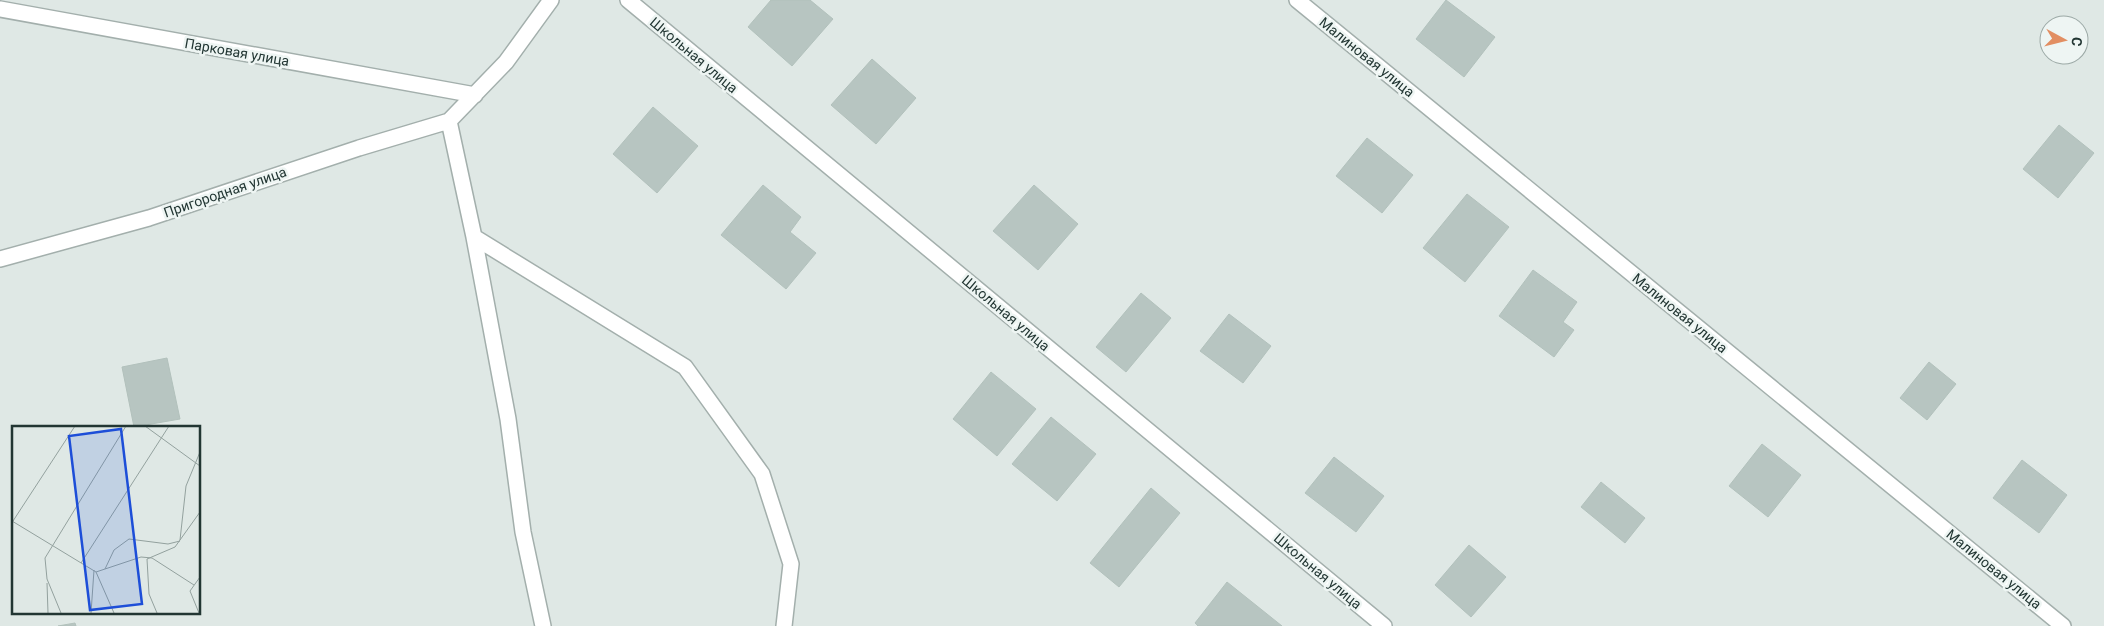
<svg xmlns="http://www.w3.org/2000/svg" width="2104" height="626" font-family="Roboto,sans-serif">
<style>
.building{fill:#b7c5c1;stroke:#b2c1bc}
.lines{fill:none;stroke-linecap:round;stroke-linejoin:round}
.street-casing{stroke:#a3afac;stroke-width:18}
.street{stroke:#fff;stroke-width:15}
.labels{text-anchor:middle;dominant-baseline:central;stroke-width:5;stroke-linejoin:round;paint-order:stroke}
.street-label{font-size:14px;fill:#223633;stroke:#eef5f3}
.inset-road{fill:none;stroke:#93a19e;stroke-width:1}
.view{fill:#1d4ed8;fill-opacity:0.15;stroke:#1d4ed8;stroke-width:2.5}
.inset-edge{fill:none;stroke:#223633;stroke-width:2.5}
</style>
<rect width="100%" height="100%" fill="#dfe8e5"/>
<path class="building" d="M771 0H810L833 19 792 66 748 27Z
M1446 0 1495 37 1464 77 1416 39Z
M872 59 916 98 876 144 831 105Z
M653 107 698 146 657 193 613 154Z
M2059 125 2094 153 2058 198 2023 169Z
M1367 138 1413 175 1382 213 1336 176Z
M763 185 801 217 790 232 816 253 786 289 721 235Z
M1034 185 1078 224 1038 270 993 231Z
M1467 194 1509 227 1465 282 1423 248Z
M1533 270 1577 302 1563 322 1574 330 1554 357 1499 316Z
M1141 293 1171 318 1126 372 1096 347Z
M1229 314 1271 346 1243 383 1200 351Z
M167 358 180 419 134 427 122 367Z
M1929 362 1956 384 1927 420 1900 398Z
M991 372 1036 409 997 456 953 419Z
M1051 417 1096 454 1057 501 1012 464Z
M1762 444 1801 475 1768 517 1729 486Z
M1334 457 1384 496 1356 532 1305 493Z
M2022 460 2067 495 2039 533 1993 498Z
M1601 482 1645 518 1625 543 1581 507Z
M1151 488 1180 513 1119 587 1090 563Z
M1469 545 1506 577 1471 617 1435 585Z
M1227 582 1282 626H1198L1195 623Z
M75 623 76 626H58Z"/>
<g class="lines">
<defs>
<path id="street" d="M551 0 506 62 449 121 474 237 685 367 762 474 791 564 784 626
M628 0 1384 626
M1297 0 2063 626
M0 9 475 95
M474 237 508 419 523 532 543 626
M0 259 149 218 359 148 449 121"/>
</defs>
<use href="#street" class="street-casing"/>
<use href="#street" class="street"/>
</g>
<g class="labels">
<g class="street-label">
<text transform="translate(237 52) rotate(10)">Парковая улица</text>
<text transform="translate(694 55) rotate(40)">Школьная улица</text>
<text transform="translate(1367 57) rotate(39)">Малиновая улица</text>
<text transform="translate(225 192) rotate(-19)">Пригородная улица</text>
<text transform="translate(1006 313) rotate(40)">Школьная улица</text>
<text transform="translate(1680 313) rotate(39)">Малиновая улица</text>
<text transform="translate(1994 569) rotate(39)">Малиновая улица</text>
<text transform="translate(1318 571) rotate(40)">Школьная улица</text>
</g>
</g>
<g transform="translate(12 426)">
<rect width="188" height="188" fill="#dfe8e5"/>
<path class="inset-road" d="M133 0 188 40M0 95 84 146 93 143 102 124 117 113 156 118 168 115M1 95 63 0M168 114 174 60 188 26M69 137 157 0M93 143 129 131 140 132 182 159M84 146 102 187M35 157 36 187M49 187 35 153 33 132 114 0M79 187 82 144M145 187 137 168 135 133 163 121 188 86M187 187 178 165 188 151"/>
<path class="view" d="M109 3 130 178 78 184 57 10Z"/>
<rect width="188" height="188" class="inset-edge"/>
</g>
<g transform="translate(2064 40) rotate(97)"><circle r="24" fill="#eef5f3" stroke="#9ca9a6"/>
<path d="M0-4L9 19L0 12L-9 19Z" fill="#e28e62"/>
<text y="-8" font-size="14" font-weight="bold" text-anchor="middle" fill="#223633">С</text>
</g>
</svg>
